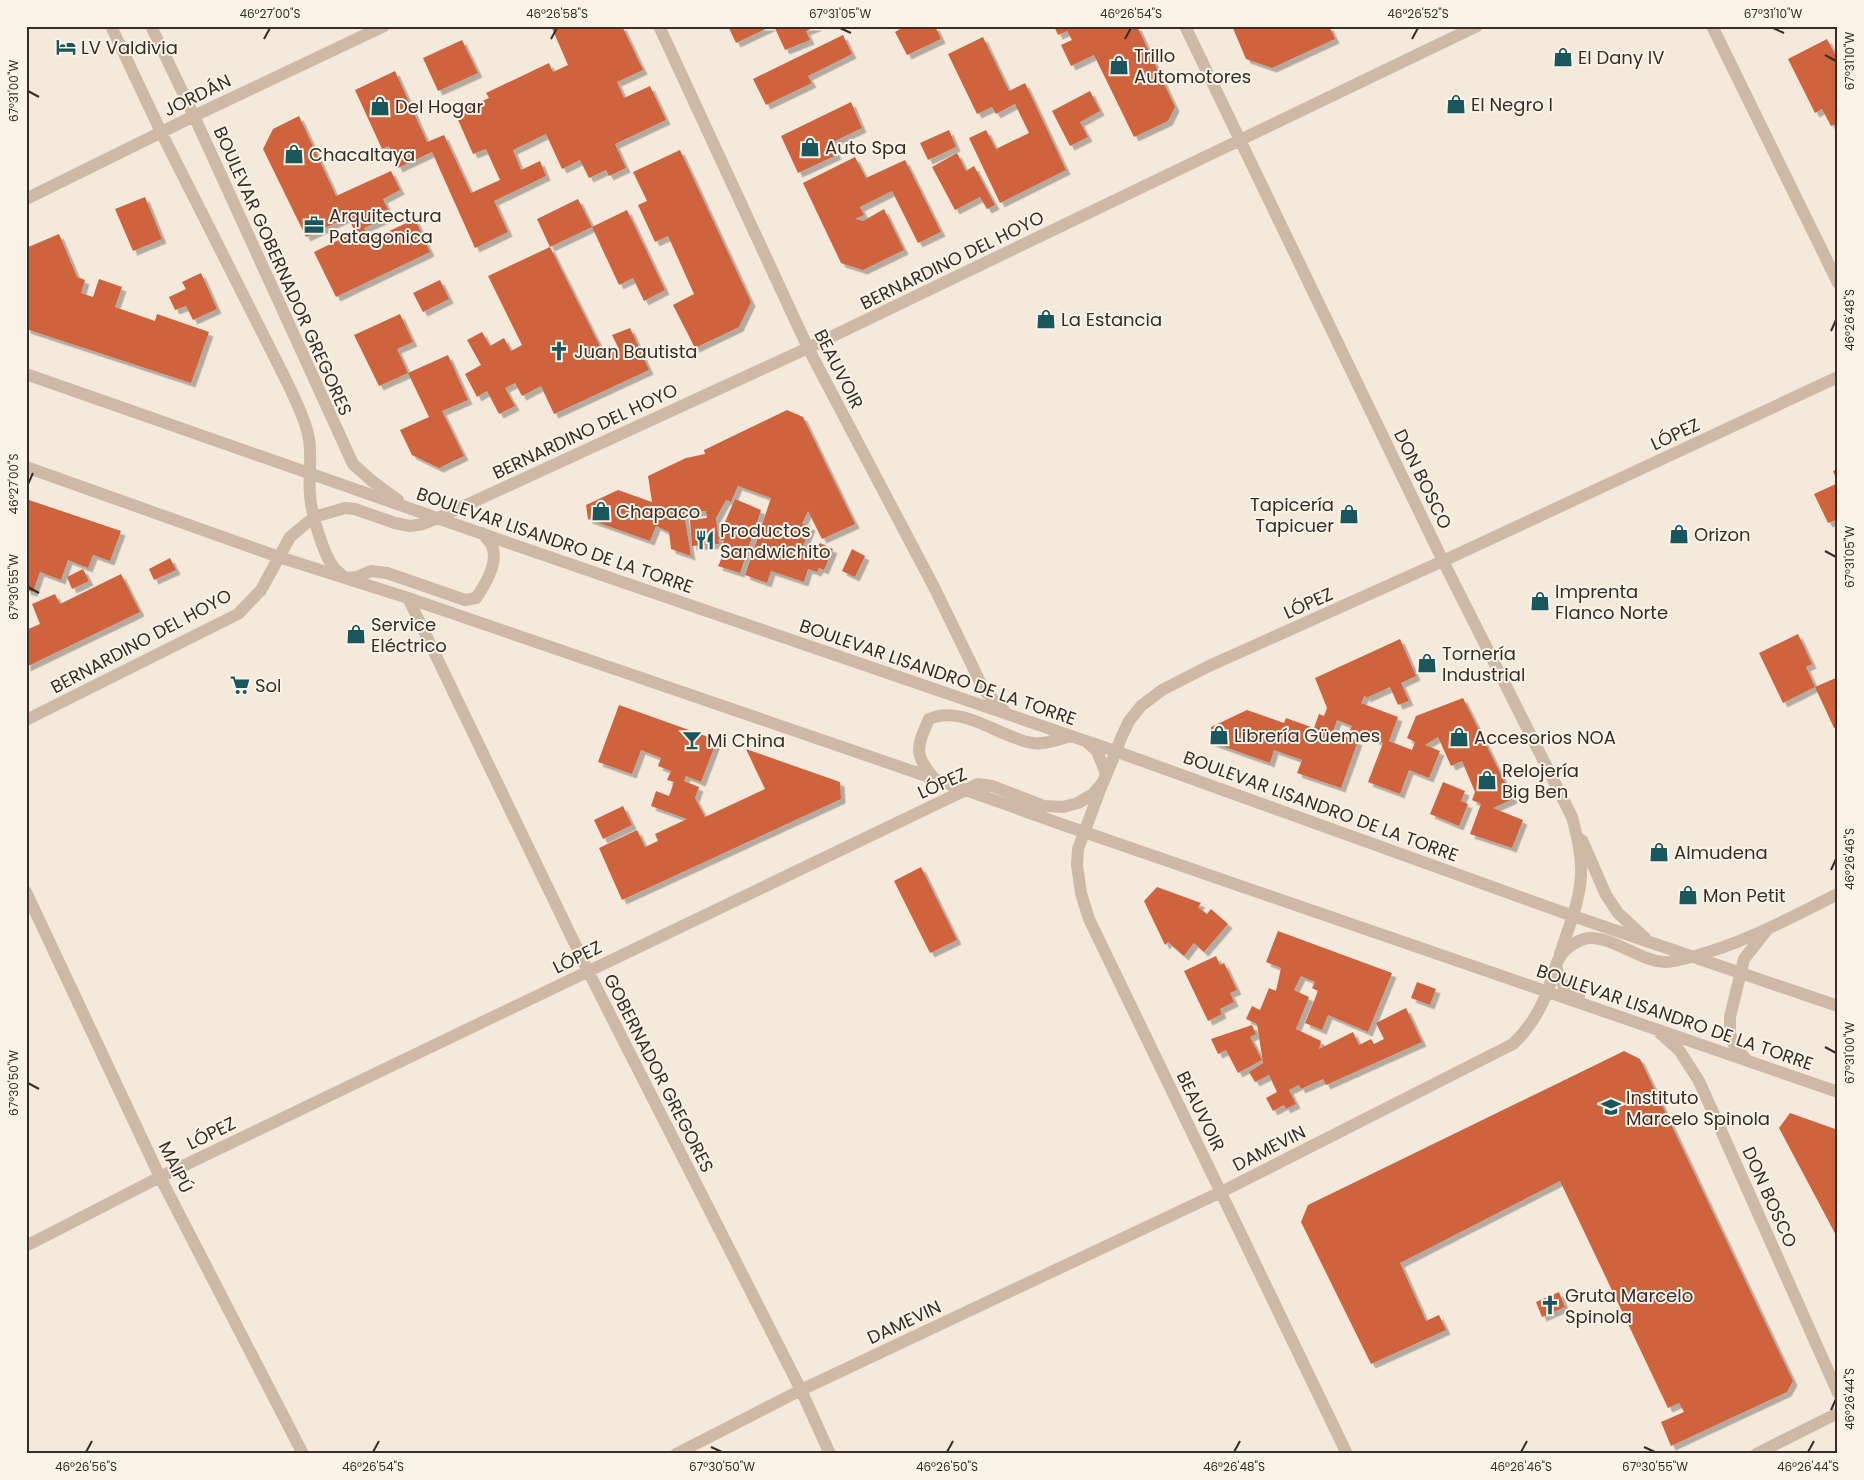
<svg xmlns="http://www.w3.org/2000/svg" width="1864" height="1480" font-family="Poppins,sans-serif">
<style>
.building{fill:#cf643e;filter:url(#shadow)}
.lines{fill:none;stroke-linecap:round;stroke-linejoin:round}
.minor{stroke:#cdb9a6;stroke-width:12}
.ticks{fill:none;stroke:#382d27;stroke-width:2}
.labels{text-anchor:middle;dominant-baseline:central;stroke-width:4;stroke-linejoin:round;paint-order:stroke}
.poi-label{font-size:18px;fill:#382d27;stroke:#fbf3e8;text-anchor:start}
.street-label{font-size:18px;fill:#382d27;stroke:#fbf3e8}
.neatline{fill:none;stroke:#382d27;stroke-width:2}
.ticks-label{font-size:12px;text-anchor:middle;fill:#382d27}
</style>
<defs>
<filter id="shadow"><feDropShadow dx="4.5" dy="4.5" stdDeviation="0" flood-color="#0004"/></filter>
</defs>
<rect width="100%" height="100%" fill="#f4e9db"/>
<path class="building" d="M551 26H622L643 70 617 82 624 98 650 86 666 120 615 144 626 168 609 176 606 170 589 178 580 160 562 169 546 134 513 150 521 170 540 161 546 176 494 201 508 232 475 248 432 152 398 168 389 146 382 149 355 90 395 71 427 142 444 135 471 193 500 180 486 149 473 154 455 113 489 98 486 93 549 63 553 72 568 65Z
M728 26H772L736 43Z
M774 26H818L806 31 810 40 785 50Z
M898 26H935L941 39 907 55 895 32 900 29Z
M1054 26H1137L1175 107 1168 121 1134 137 1094 55 1071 66 1061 45 1072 40 1067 31 1058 35Z
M1232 26H1329L1335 39 1272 68 1246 59Z
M843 35 852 54 808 76 812 83 766 105 753 79Z
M983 37 1009 91 1025 83 1066 170 1000 203 969 138 986 130 996 149 1029 133 1015 104 996 114 992 107 977 114 948 54Z
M1827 39 1838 60V123L1831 126 1822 109 1815 113 1788 59Z
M462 40 478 73 438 91 423 58Z
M1090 91 1100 111 1080 122 1088 137 1070 146 1052 111Z
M851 102 862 128 831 143 837 155 798 173 781 136Z
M299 116 336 196 391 171 400 190 383 199 391 216 364 228 370 240 415 219 430 252 336 297 314 252 355 232 348 217 306 237 263 149 273 129Z
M949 130 956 147 928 160 920 143Z
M680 150 751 302 739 327 695 348 673 305 694 294 668 236 655 242 638 205 647 201 633 172Z
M957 153 966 171 974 166 995 205 987 209 980 197 955 210 932 167Z
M855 157 866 178 905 160 941 232 918 243 892 191 860 207 864 215 855 219 863 221 884 209 904 250 863 270 841 263 803 183Z
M145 197 162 239 133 251 115 209Z
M578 199 592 227 550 247 537 219Z
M627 210 665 290 644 301 633 278 619 285 592 227Z
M59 234 77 277 85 280 81 293 93 297 99 279 122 287 115 307 155 321 157 314 209 332 191 383 26 329V248Z
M550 247 605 356 619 349 612 335 630 328 649 370 554 414 541 386 522 396 515 383 505 388 515 406 499 414 487 391 477 397 465 374 481 365 467 340 482 332 490 346 504 338 511 351 522 345 488 276Z
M201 273 217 309 193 320 186 306 175 310 169 297 186 289 182 282Z
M440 280 449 299 423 312 413 293Z
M400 314 413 342 397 349 408 373 379 386 354 335Z
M448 355 468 400 442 411 464 456 439 468 412 455 400 430 429 417 408 373Z
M787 410 803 417 855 524 822 539 808 511 802 524 811 526 803 546 816 551 820 543 833 549 824 570 819 568 817 572 808 569 804 582 771 571 767 583 745 575 771 498 738 486 731 502 726 500 716 518 719 544 692 546 690 520 707 518 706 511 684 513 691 556 671 549 669 532 656 526 650 541 588 519 586 505 618 490 652 502 648 476 686 458 705 454 704 450Z
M1838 469V519L1828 523 1814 494 1838 483 1833 471Z
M26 499 121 531 110 561 93 555 88 568 68 560 61 580 40 572 33 592 26 590Z
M735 499 761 510 740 573 718 566 725 551 721 549 724 541 718 538Z
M852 549 865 556 855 577 842 571Z
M170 558 176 570 154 580 149 569Z
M83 569 89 581 72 589 67 577Z
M121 574 140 612 26 667V630L40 624 32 604 55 594 60 604Z
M1798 634 1812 664 1806 667 1815 687 1783 703 1759 653Z
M1400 639 1416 676 1401 683 1409 701 1398 705 1390 687 1366 698 1365 695 1361 703 1398 717 1389 741 1412 750 1415 742 1407 738 1416 716 1463 698 1513 799 1493 808 1523 820 1512 848 1470 834 1481 804 1472 800 1475 792 1462 761 1451 766 1438 737 1425 745 1440 751 1429 778 1409 770 1400 794 1368 782 1383 743 1350 730 1352 726 1337 720 1333 732 1358 741 1341 788 1297 773 1302 760 1274 750 1270 763 1211 742V727L1247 710 1284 723 1286 718 1314 728 1319 714 1324 716 1327 708 1315 678Z
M1838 677V726L1834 728 1815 687Z
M619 705 717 740 701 782 686 776 684 781 699 787 695 798 705 817 765 789 746 749 840 782 841 799 622 900 599 848 637 830 645 847 658 841 655 834 687 819 651 806 656 791 669 796 674 782 667 780 671 771 658 766 661 758 641 750 632 774 598 762Z
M1443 782 1465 791 1461 801 1468 804 1459 826 1430 814Z
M623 806 632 825 603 839 594 820Z
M921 867 957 940 930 953 894 881Z
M1157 887 1201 903 1198 907 1207 914 1211 909 1228 924 1204 952 1194 943 1184 956 1168 942 1165 945 1144 901Z
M1278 931 1392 973 1368 1032 1328 1015 1322 1030 1305 1023 1318 991 1312 988 1315 982 1301 976 1294 990 1309 997 1296 1029 1321 1041 1319 1049 1353 1032 1359 1045 1371 1039 1374 1044 1384 1039 1376 1023 1406 1008 1422 1042 1326 1085 1323 1079 1301 1089 1299 1085 1289 1090 1296 1104 1286 1109 1284 1105 1273 1111 1266 1098 1277 1092 1269 1075 1255 1082 1249 1072 1263 1063 1257 1024 1246 1019 1252 1006 1260 1010 1269 988 1276 991 1281 968 1266 962Z
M1216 956 1220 965 1224 963 1237 990 1230 993 1234 1002 1220 1009 1222 1014 1208 1021 1184 971Z
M1417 982 1436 989 1430 1005 1411 998Z
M1252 1025 1256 1034 1250 1037 1262 1060 1238 1073 1226 1050 1218 1054 1211 1039Z
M1624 1051 1640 1059 1793 1381 1787 1392 1671 1446 1661 1422 1684 1412 1679 1403 1668 1408 1560 1181 1400 1263 1426 1321 1439 1315 1446 1330 1371 1364 1301 1222 1308 1205Z
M1790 1113 1838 1130V1239L1779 1128Z
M1559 1292 1565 1307 1542 1317 1536 1302Z"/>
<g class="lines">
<path class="minor" d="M111 26 161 132 283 374C292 393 303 413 308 434 313 454 308 475 310 495 311 512 323 554 334 568 337 571 342 575 345 578L357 577 371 571 387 573 465 600 476 598C485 585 499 562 492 546 490 541 485 537 482 533
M151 26 194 116 353 464 372 481 398 500
M659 26 808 348 935 589 984 690 1005 712
M1185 26 1443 561 1572 817C1577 836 1582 855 1581 875 1580 901 1568 929 1560 954
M1712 26 1838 283
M26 199 194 116 384 26
M26 374 500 540 1115 751 1573 916 1838 1006
M26 467 279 557 408 598 915 772 1058 823 1838 1092
M408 598 588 971 801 1390 830 1454
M26 720 238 614 261 590 290 537 314 517 345 508 355 509 395 523 410 526 423 524 438 518 808 348 1477 26
M1088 743 1097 751 1106 774 1078 849 1077 865 1081 893 1089 919 1347 1454
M934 778C913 755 917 746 929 719 964 704 999 738 1033 743 1045 745 1059 739 1071 736
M1582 840 1606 895 1618 913 1645 938
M26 892 160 1177 303 1454
M1556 967 1564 987 1579 997
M1660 1033 1679 1050 1699 1081 1838 1393
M1746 1059 1735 1047 1730 1034V1017L1744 959 1766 931
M26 1246 160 1177 978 784 992 786 1044 806 1063 807 1078 803 1093 794 1104 781 1122 736 1129 721 1141 706 1162 690 1209 666 1443 561 1838 377
M676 1454 801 1390 1221 1192 1513 1044C1529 1029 1540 1011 1548 990 1554 975 1555 957 1569 947 1575 943 1582 938 1590 938 1613 937 1640 961 1665 962 1675 962 1685 958 1695 956 1745 943 1791 917 1838 894
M1756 1454 1838 1413"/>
</g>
<path class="ticks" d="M840 28 851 33M1773 28 1784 33M264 39 270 28M551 39 557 28M1125 39 1131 28M1412 39 1418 28M1825 55 1836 61M28 91 39 97M1831 331 1836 320M28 484 33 473M1825 551 1836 557M28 587 39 593M1831 870 1836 859M1825 1047 1836 1053M28 1083 39 1089M1831 1410 1836 1399M711 1447 722 1452M1644 1447 1655 1452M86 1452 92 1441M373 1452 379 1441M947 1452 953 1441M1234 1452 1240 1441M1521 1452 1527 1441M1808 1452 1814 1441"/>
<defs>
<symbol id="hotel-bare" viewBox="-9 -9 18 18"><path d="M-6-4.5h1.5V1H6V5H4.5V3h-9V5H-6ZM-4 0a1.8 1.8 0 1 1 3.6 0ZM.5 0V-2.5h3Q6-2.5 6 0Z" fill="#19575d" stroke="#fbf3e8" stroke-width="2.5" paint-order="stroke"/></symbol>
<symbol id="shop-bare" viewBox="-9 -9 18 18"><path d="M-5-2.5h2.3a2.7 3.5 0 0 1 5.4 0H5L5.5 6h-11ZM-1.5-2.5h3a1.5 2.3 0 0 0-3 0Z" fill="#19575d" stroke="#fbf3e8" stroke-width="2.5" paint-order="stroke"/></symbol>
<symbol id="office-bare" viewBox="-9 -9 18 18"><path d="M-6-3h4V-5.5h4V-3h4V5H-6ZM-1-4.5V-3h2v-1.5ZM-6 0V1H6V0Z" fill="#19575d" stroke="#fbf3e8" stroke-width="2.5" paint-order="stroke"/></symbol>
<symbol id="church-bare" viewBox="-9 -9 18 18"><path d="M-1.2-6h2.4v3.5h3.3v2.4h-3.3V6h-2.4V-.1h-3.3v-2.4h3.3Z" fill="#19575d" stroke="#fbf3e8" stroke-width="2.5" paint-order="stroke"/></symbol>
<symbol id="restaurant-bare" viewBox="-9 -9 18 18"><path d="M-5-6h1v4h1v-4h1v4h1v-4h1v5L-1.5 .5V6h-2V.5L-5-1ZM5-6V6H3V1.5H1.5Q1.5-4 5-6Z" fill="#19575d" stroke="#fbf3e8" stroke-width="2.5" paint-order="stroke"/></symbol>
<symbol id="supermarket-bare" viewBox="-9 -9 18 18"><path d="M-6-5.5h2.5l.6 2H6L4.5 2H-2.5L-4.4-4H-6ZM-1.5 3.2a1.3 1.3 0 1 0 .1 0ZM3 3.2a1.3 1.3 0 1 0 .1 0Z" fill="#19575d" stroke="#fbf3e8" stroke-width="2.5" paint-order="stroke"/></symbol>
<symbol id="bar-bare" viewBox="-9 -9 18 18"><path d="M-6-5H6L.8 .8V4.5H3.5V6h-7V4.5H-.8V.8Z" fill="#19575d" stroke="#fbf3e8" stroke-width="2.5" paint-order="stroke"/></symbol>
<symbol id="school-bare" viewBox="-9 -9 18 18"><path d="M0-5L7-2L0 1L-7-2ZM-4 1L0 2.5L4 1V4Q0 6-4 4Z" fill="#19575d" stroke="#fbf3e8" stroke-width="2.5" paint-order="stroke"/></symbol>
</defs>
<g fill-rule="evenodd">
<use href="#hotel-bare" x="52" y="33" width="28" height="28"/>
<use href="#shop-bare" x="1549" y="43" width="28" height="28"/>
<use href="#shop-bare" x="1105" y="51" width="28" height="28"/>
<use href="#shop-bare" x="1442" y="90" width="28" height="28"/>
<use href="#shop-bare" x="366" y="92" width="28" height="28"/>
<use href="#shop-bare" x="796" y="133" width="28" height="28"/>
<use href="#shop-bare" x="280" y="140" width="28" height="28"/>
<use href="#office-bare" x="300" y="211" width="28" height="28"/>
<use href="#shop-bare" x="1032" y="305" width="28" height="28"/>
<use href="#church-bare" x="545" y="337" width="28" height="28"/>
<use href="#shop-bare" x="587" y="497" width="28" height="28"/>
<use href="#shop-bare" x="1335" y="500" width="28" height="28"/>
<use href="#shop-bare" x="1665" y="520" width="28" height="28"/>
<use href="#restaurant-bare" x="691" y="526" width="28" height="28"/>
<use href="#shop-bare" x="1526" y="587" width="28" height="28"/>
<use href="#shop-bare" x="342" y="620" width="28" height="28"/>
<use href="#shop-bare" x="1413" y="649" width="28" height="28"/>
<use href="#supermarket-bare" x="226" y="671" width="28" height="28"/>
<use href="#shop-bare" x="1205" y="721" width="28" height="28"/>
<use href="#shop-bare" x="1445" y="723" width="28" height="28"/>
<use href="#bar-bare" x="678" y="726" width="28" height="28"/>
<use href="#shop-bare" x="1473" y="766" width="28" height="28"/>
<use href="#shop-bare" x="1645" y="838" width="28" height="28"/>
<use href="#shop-bare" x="1674" y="881" width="28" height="28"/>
<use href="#school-bare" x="1597" y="1093" width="28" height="28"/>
<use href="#church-bare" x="1536" y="1291" width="28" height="28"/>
</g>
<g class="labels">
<g class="poi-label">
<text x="81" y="47">LV Valdivia</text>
<text x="1134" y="55">Trillo<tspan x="1134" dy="21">Automotores</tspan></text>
<text x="1578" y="57">El Dany IV</text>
<text x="1471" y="104">El Negro I</text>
<text x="395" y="106">Del Hogar</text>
<text x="825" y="147">Auto Spa</text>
<text x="309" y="154">Chacaltaya</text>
<text x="329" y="215">Arquitectura<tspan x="329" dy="21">Patagonica</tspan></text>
<text x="1061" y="319">La Estancia</text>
<text x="574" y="351">Juan Bautista</text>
<text x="1334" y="504" text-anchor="end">Tapicería<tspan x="1334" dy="21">Tapicuer</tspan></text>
<text x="616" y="511">Chapaco</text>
<text x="720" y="530">Productos<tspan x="720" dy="21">Sandwichito</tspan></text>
<text x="1694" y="534">Orizon</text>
<text x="1555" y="591">Imprenta<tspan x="1555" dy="21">Flanco Norte</tspan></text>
<text x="371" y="624">Service<tspan x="371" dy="21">Eléctrico</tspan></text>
<text x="1442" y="653">Tornería<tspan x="1442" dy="21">Industrial</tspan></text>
<text x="255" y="685">Sol</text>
<text x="1234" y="735">Librería Güemes</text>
<text x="1474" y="737">Accesorios NOA</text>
<text x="707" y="740">Mi China</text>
<text x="1502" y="770">Relojería<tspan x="1502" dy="21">Big Ben</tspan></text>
<text x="1674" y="852">Almudena</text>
<text x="1703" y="895">Mon Petit</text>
<text x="1626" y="1097">Instituto<tspan x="1626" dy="21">Marcelo Spinola</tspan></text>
<text x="1565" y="1295">Gruta Marcelo<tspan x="1565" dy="21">Spinola</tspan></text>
</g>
<g class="street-label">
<text transform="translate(197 95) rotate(-26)">JORDÁN</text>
<text transform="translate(952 260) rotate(-26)">BERNARDINO DEL HOYO</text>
<text transform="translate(283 271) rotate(66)">BOULEVAR GOBERNADOR GREGORES</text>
<text transform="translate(839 369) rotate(63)">BEAUVOIR</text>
<text transform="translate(585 431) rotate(-25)">BERNARDINO DEL HOYO</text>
<text transform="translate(1675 434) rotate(-25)">LÓPEZ</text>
<text transform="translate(1423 479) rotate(64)">DON BOSCO</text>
<text transform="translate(555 540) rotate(19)">BOULEVAR LISANDRO DE LA TORRE</text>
<text transform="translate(1308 603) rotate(-24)">LÓPEZ</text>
<text transform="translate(141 641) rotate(-28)">BERNARDINO DEL HOYO</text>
<text transform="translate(938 672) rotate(19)">BOULEVAR LISANDRO DE LA TORRE</text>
<text transform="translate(942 783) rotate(-24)">LÓPEZ</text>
<text transform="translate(1321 806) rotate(20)">BOULEVAR LISANDRO DE LA TORRE</text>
<text transform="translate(577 957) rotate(-26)">LÓPEZ</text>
<text transform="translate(1675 1017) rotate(19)">BOULEVAR LISANDRO DE LA TORRE</text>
<text transform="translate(659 1073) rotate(63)">GOBERNADOR GREGORES</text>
<text transform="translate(1201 1111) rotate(64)">BEAUVOIR</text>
<text transform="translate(211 1133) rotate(-26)">LÓPEZ</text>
<text transform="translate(1269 1148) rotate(-27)">DAMEVIN</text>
<text transform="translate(176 1167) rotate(64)">MAIPÚ</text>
<text transform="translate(1770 1197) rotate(66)">DON BOSCO</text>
<text transform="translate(904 1322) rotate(-25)">DAMEVIN</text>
</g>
</g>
<rect width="1864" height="1480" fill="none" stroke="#fbf3e8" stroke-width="55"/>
<rect x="28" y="28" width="1808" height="1424" class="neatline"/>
<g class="ticks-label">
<text x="270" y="18">46°27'00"S</text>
<text x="557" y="18">46°26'58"S</text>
<text x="840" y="18">67°31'05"W</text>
<text x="1131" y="18">46°26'54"S</text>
<text x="1418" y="18">46°26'52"S</text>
<text x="1773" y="18">67°31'10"W</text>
<text transform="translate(1850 61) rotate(-90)" y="4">67°31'10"W</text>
<text transform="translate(14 91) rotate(-90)" y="4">67°31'00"W</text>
<text transform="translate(1850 320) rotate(-90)" y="4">46°26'48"S</text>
<text transform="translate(14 484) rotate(-90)" y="4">46°27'00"S</text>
<text transform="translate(1850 557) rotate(-90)" y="4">67°31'05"W</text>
<text transform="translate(14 587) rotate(-90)" y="4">67°30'55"W</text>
<text transform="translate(1850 859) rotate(-90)" y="4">46°26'46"S</text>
<text transform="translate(1850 1053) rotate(-90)" y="4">67°31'00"W</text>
<text transform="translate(14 1083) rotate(-90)" y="4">67°30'50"W</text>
<text transform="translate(1850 1399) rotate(-90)" y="4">46°26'44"S</text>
<text x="86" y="1471">46°26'56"S</text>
<text x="373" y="1471">46°26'54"S</text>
<text x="722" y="1471">67°30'50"W</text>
<text x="947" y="1471">46°26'50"S</text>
<text x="1234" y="1471">46°26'48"S</text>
<text x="1521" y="1471">46°26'46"S</text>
<text x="1655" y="1471">67°30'55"W</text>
<text x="1808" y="1471">46°26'44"S</text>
</g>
</svg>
